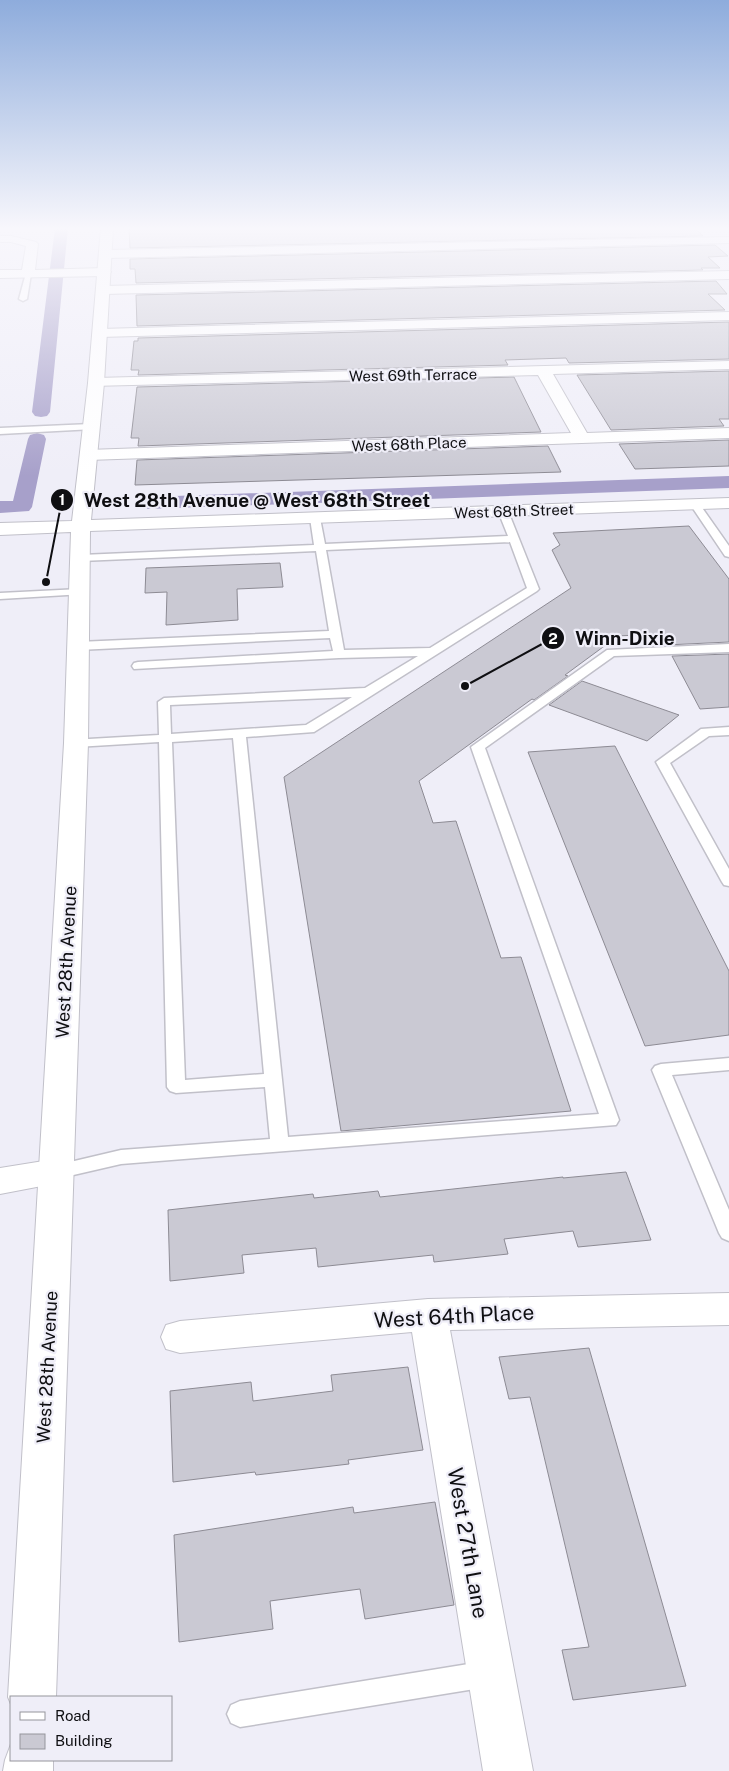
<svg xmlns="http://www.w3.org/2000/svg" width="729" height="1771" font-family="'Public Sans',sans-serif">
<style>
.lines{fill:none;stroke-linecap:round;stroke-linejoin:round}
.canal{fill:#a7a0ca;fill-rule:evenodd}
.building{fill:#cac9d3;stroke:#8d8b94}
.service-casing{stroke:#c1c0c9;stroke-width:3}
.minor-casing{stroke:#c1c0c9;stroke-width:2}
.tertiary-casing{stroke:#c1c0c9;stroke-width:2}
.secondary-casing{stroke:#c1c0c9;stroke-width:2}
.service{fill:#fff;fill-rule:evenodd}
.minor{fill:#fff;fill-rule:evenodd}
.tertiary{fill:#fff;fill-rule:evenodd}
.secondary{fill:#fff;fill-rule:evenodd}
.labels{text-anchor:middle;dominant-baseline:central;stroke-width:4.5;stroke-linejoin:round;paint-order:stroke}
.far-street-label{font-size:15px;fill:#0f0f12;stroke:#efeef8}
.street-label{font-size:18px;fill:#0f0f12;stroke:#efeef8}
.near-street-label{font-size:21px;fill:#0f0f12;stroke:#efeef8}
.leader{fill:none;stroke:#0f0f12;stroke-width:2}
.callout-dot{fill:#0f0f12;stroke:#efeef8;stroke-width:2}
.mark-label{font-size:15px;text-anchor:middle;font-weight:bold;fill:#fff}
.callout-label{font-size:19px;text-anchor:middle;font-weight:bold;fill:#0f0f12;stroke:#efeef8;stroke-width:4.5;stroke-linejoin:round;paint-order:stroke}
</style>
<rect width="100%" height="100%" fill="#efeef8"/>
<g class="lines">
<path class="canal" d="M55 228H68L50 412 47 416 41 417 35 416 32 412Z
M37 433 44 435 46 439 32 507 29 511 0 513V501H13L28 439 30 435Z
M729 476V488L148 509 141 507 138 503 141 499 148 497Z"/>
</g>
<path class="building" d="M129 228H694L703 236 130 248Z
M715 245 728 256 708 257 720 268H701L703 270 136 283 135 269H130V259Z
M716 281 727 294H708L725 310 137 326 136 295Z
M729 322V359L569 363 566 358 505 360 508 365 138 375 139 370H131L134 341H138V338Z
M729 371V419H719L724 426 611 430 577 375Z
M514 377 541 432 138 446 139 438H131L137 387Z
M729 440V466L635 469 619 444Z
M548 446 561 472 135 485 137 460Z
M689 526 729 579V642L666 645 660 634 618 636 565 675 568 676 534 700 532 699 419 781 433 823 456 821 501 958 521 957 571 1111 341 1131 284 777 571 588 552 550 560 545 553 533Z
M280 563 283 587 237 589 238 620 166 625 167 592 145 593 146 568Z
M729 654V707L700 709 672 656Z
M582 681 679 715 647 741 549 705Z
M615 746 729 971V1035L645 1046 528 752Z
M626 1172 651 1240 578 1247 573 1231 504 1239 508 1254 434 1262 433 1255 318 1267 316 1248 242 1255 244 1273 170 1281 168 1210 313 1194 314 1198 378 1191 380 1197 563 1177V1178Z
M589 1348 686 1686 573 1700 562 1650 589 1647 530 1397 509 1399 499 1357Z
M408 1367 423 1450 348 1460 349 1464 256 1475 255 1472 173 1482 170 1391 251 1382 253 1401 333 1391 331 1375Z
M435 1502 454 1605 365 1619 360 1589 270 1601 273 1629 179 1642 174 1535 353 1507 354 1513Z"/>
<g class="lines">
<defs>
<path id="service" d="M26 273 31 274 27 299 23 301 19 299Z
M91 424 95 427 94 429 0 434V428Z
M695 501 698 502 729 546V557L725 556 690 504Z
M503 508 508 511 539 589 537 591 314 732 246 737 288 1137 599 1114 471 747 607 650 729 644V652L614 656 485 748 619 1120 616 1125 121 1164 56 1179 49 1177 47 1172 49 1167 121 1150 270 1139 265 1087 176 1093 170 1091 167 1087 159 742 76 747 69 743 71 740 159 735 158 702 164 698 365 688 418 656 339 658 134 669 132 666 134 663 138 662 333 651 330 638 78 650 72 646 78 642 329 631 316 551 81 561 76 558 81 555 314 545 310 518 315 515 320 518 325 544 508 536 498 511ZM510 542 527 588 430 648 344 650 326 550ZM352 697 306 725 171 734 170 705ZM233 738 264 1074 185 1080 172 742Z
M80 589 86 592 84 594 0 599V593Z
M729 727V735L709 736 670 763 729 869V886L724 885 722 882 656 762 701 729Z
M729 1058V1070L672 1075 729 1210V1241L722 1238 719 1233 652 1070 655 1066 661 1064Z
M487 1661 496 1665 500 1674 496 1683 487 1687 240 1727 231 1723 227 1714 231 1705 240 1701Z"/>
<path id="minor" d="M0 236H11L36 242 38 244 35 270 105 268 111 272 105 276 0 278V270H22L26 246 11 242H0Z
M729 237V243L107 258 101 254 107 250Z
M729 271V279L104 294 98 290 104 286Z
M729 312V320L100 337 93 333 100 329Z
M729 361V369L553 374 587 433 729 428V438L88 460 82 459 80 455 82 451 88 450 571 433 538 375 91 386 88 383 91 380 96 378Z
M729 1293V1325L450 1330 533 1771H483L412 1332 180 1353 166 1349 161 1337 166 1325 180 1321 428 1299Z"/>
<path id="tertiary" d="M56 1159 68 1163 73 1172 68 1181 0 1194V1168Z"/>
<path id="secondary" d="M101 228H113L104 383 91 520 729 498V508L90 531 88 743 56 1697H11V1704L8 1697 64 743 71 532 0 535V523L72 521 88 383Z
M11 1744V1760H53V1771H3L5 1760Z"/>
</defs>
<use href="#service" class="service-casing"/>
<use href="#minor" class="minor-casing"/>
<use href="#tertiary" class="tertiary-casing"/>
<use href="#secondary" class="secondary-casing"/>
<use href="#service" class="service"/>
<use href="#minor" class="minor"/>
<use href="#tertiary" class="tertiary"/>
<use href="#secondary" class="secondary"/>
</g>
<linearGradient id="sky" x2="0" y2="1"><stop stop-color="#8eacdc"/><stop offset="0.48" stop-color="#f8f7fc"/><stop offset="1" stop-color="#f8f7fc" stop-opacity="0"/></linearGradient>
<rect width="729" height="476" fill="url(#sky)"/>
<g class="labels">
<g class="far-street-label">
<text transform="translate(413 375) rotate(-1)">West 69th Terrace</text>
<text transform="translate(409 444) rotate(-2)">West 68th Place</text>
<text transform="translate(514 511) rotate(-2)">West 68th Street</text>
</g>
<g class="street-label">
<text transform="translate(66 962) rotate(-87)">West 28th Avenue</text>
<text transform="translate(47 1367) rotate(-87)">West 28th Avenue</text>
</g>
<g class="near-street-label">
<text transform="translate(454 1316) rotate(-3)">West 64th Place</text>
<text transform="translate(468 1543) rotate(80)">West 27th Lane</text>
</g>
</g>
<path class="leader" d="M46 582L62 500M465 686L553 638"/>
<g class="callout-dot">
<circle cx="46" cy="582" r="5"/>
<circle cx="465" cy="686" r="5"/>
<circle cx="62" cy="500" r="12"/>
<circle cx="553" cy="638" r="12"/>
</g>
<g class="mark-label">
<text x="62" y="505">1</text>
<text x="553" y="644">2</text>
</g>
<g class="callout-label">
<text x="257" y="507">West 28th Avenue @ West 68th Street</text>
<text x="625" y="645">Winn-Dixie</text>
</g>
<rect x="10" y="1696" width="162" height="65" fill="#efeef8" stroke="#95959c"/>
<rect x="20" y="1712" width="25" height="8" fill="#ffffff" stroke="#95959c"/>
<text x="55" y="1721" font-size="15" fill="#0f0f12">Road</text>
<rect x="20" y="1734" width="25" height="15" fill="#cac9d3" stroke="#95959c"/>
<text x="55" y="1746" font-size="15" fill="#0f0f12">Building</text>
</svg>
